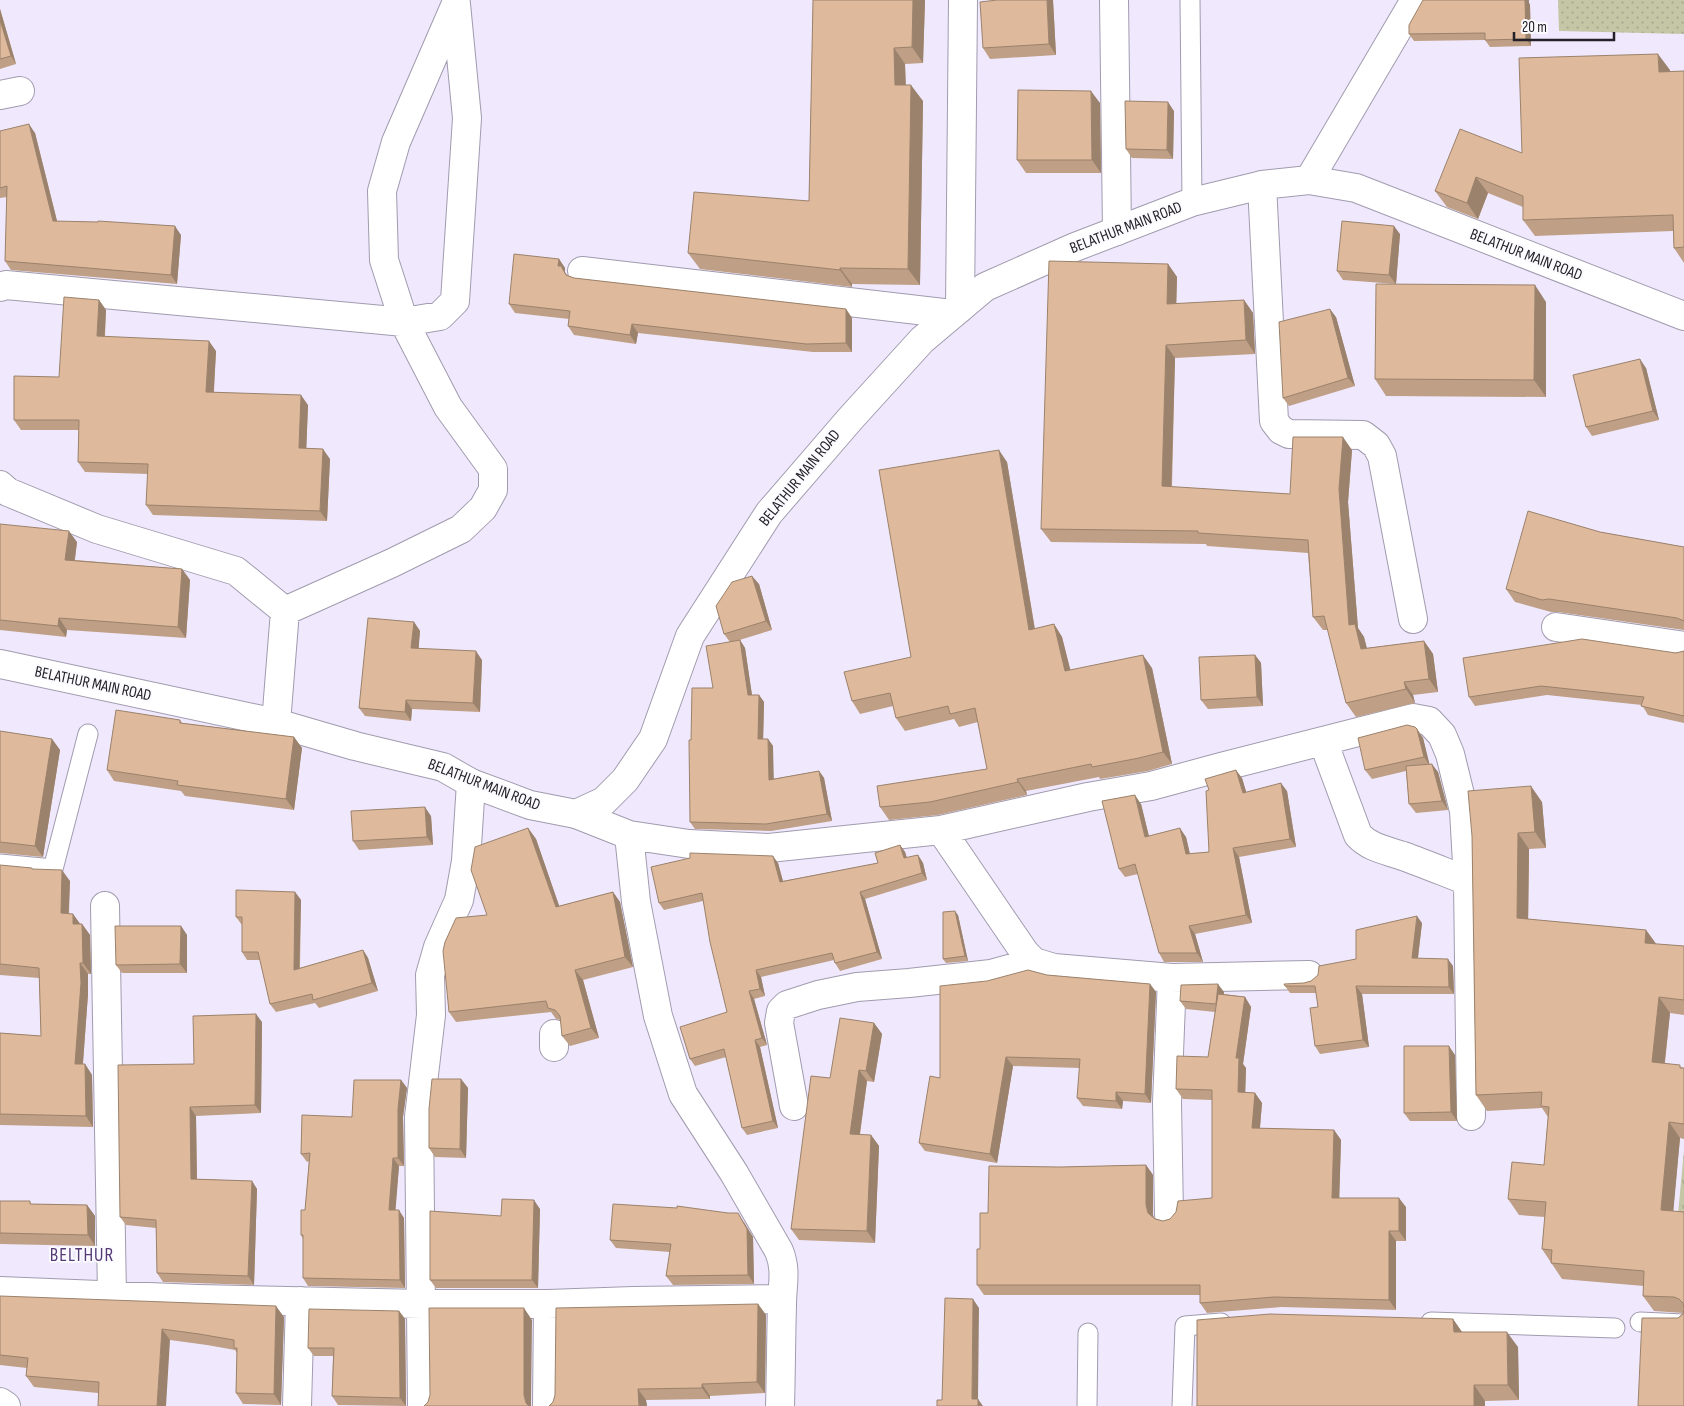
<svg xmlns="http://www.w3.org/2000/svg" width="1684" height="1406" font-family="'Sofia Sans Condensed',sans-serif">
<style>
.grass{fill:url(#grass-dots)}
.park{fill:url(#park-tufts)}
.lines{fill:none;stroke-linecap:round;stroke-linejoin:round}
.service-casing{stroke:#a19bae;stroke-width:21}
.minor-casing{stroke:#a19bae;stroke-width:30}
.tertiary-casing{stroke:#a19bae;stroke-width:30}
.service{stroke:#fff;stroke-width:19}
.minor{stroke:#fff;stroke-width:28}
.tertiary{stroke:#fff;stroke-width:28}
.wall{fill:#bf9f85}
.shaded-wall{fill:#9b826c}
.building{fill:#deb99b;stroke:#9b826c}
.labels{text-anchor:middle;dominant-baseline:central;stroke-width:4;stroke-linejoin:round;paint-order:stroke}
.street-label{font-size:16px;fill:#242129;stroke:#fbfafe}
.quarter-label{font-size:19px;letter-spacing:1px;fill:#533a75;stroke:#fbfafe}
</style>
<defs>
<pattern id="grass-dots" width="8" height="8" patternUnits="userSpaceOnUse" patternTransform="scale(1.25)"><rect width="8" height="8" fill="#c4c6a6"/><path d="M2 2h.1M6 6h.1" fill="none" stroke="#a8aa8f" stroke-width="1.8" stroke-linecap="round"/></pattern>
<pattern id="park-tufts" width="24" height="20" patternUnits="userSpaceOnUse" patternTransform="scale(1.25)"><rect width="24" height="20" fill="#c4c6a6"/><path d="M3 7l-1-3M5 7V3M7 7l1-3M15 17l-1-3M17 17v-4M19 17l1-3" fill="none" stroke="#a8aa8f"/></pattern>
</defs>
<rect width="100%" height="100%" fill="#f0e9fe"/>
<path class="grass" d="M1558 0H1684V34L1559 31Z"/>
<path class="park" d="M1684 1150V1215L1678 1214Z"/>
<g class="lines">
<defs>
<path id="service" d="M1190 0 1192 202
M0 864 53 869 88 734
M1431 1322 1615 1328
M1640 1322 1684 1324
M1087 1406 1088 1333
M1182 1406 1185 1326 1221 1323"/>
<path id="minor" d="M1114 0 1117 231
M0 95 20 91
M1309 180 1415 0
M1262 185 1274 421 1281 430 1289 434 1363 435 1376 445 1382 456 1413 619
M582 271 952 314
M0 287 6 285 404 322 384 260 382 191 396 142 455 6
M960 308 963 0
M0 485 8 492 97 529 236 571 285 611
M1556 627 1684 646
M276 723 285 611 392 563 461 529 483 508 493 490V469L448 407 404 322 440 316 455 301 467 118 456 4
M1323 741 1358 835C1370 848 1386 850 1403 856 1425 864 1447 873 1468 881
M576 814 629 835 689 844 769 848 941 830 1088 797 1151 786 1221 767 1413 718 1429 721 1442 735 1450 754 1464 811 1468 881 1471 1116
M941 830 1025 953 1034 962 1054 968 1172 978 1309 975
M629 835 636 902 658 1016 683 1094 734 1173 779 1251C787 1271 782 1285 782 1305 781 1339 781 1372 780 1406
M105 906 112 1295
M554 1034V1047
M794 1106 779 1023 781 1011 787 1005 818 995 857 987 909 983 991 974 1034 962
M1169 1215 1167 1103 1172 978
M0 1291 198 1299 422 1304H548L633 1301 782 1299
M0 1402 6 1406
M297 1406 300 1301
M422 1406 419 1117 431 1015 430 975 438 947 459 900 466 861 471 783
M547 1406 548 1304"/>
<path id="tertiary" d="M0 664 276 723 355 746 443 767 471 783 530 805 576 814 604 801 625 780 653 739 690 636 769 513 851 418 922 340 985 287 1075 247 1192 202 1262 185 1309 180 1356 188 1684 316"/>
</defs>
<use href="#service" class="service-casing"/>
<use href="#minor" class="minor-casing"/>
<use href="#tertiary" class="tertiary-casing"/>
<use href="#service" class="service"/>
<use href="#minor" class="minor"/>
<use href="#tertiary" class="tertiary"/>
</g>
<path class="wall" d="M813 0H925L923 63 905 64 906 85 923 101 920 285 852 284V287L700 269 688 253 809 201Z
M1053 0 1056 55 990 59 983 48Z
M1529 3 1530 5 1531 46 1490 47 1485 40 1414 41 1409 34Z
M0 9 16 64 0 69Z
M1670 70V71H1684V263L1674 248 1673 231 1535 236 1523 220V207L1488 193 1478 219 1447 207 1435 191 1522 153Z
M1100 103 1101 173H1026L1017 160Z
M1174 111 1173 159 1132 158 1126 149Z
M0 131 35 133 57 221 181 235 177 284 11 270 5 261 7 197 0 198Z
M1400 234 1396 284 1343 280 1337 271Z
M559 259 565 268V272L567 275 574 278 846 309 852 318V352H813L638 333 636 344 574 335 568 326 569 319 515 313 509 304Z
M1168 264 1177 277 1176 304 1244 300 1253 313 1255 354 1175 358 1172 487 1290 494 1352 450 1348 502 1358 628 1364 637 1367 648 1424 641 1433 654 1438 692 1413 695 1415 703 1356 717 1346 703 1328 630H1323L1313 617 1308 553 1207 546 1206 544 1051 542 1041 529Z
M99 300 106 310 105 337 216 351 214 392 308 405 306 449 330 459 327 521 153 515 146 505 148 474 85 472 78 462 79 430H21L14 420 59 377Z
M1546 302V397L1386 396 1375 379Z
M1336 317 1355 386 1289 406 1283 398Z
M1646 368 1659 420 1592 436 1586 427Z
M1007 462 1035 629 1054 624 1062 637 1070 670 1152 668 1172 764 1148 771 1100 779 1099 777 1026 791 1027 795 938 815 889 820 880 807 987 769 978 722 959 727 954 719 905 731 896 718 893 706 860 714 852 701 911 657Z
M0 524 77 542 75 560 182 569 190 580 186 638 67 630 66 637 0 630Z
M1600 532 1684 547V630L1558 612H1551L1515 602 1506 589Z
M759 584 772 630 733 642 740 640 745 648 752 695H759L764 702 763 739H768L773 746V779L819 771 824 778 832 821 771 831 695 829 690 822 691 740 713 688 730 642 724 634Z
M414 622 420 631 418 648 482 660 480 712 412 709 411 721 365 716 359 708Z
M1684 651V723L1648 715 1642 705 1547 695 1475 706 1469 697Z
M1255 655 1261 663 1263 706 1208 709 1201 700Z
M180 720 182 723 294 737 302 748 294 810 185 796 181 791 114 781 107 770Z
M1417 729 1423 738 1429 764 1438 772 1448 810 1416 813 1409 804 1406 771 1372 779 1365 770Z
M0 731 52 739 60 750 43 857 0 853Z
M1242 778 1246 792 1287 791 1296 847 1239 857 1252 923 1195 934 1203 962H1164L1159 953 1138 874 1125 877 1119 869 1141 804 1149 836 1186 837 1190 854 1209 852V790Z
M1542 802 1546 848 1529 849 1528 919 1646 930 1656 944 1684 946V1015L1670 1013 1665 1063 1684 1068V1139L1680 1138 1673 1211 1684 1212V1406L1678 1318 1683 1313 1654 1311 1643 1296 1644 1286 1562 1279 1542 1249 1545 1217 1519 1215 1508 1199 1544 1165 1548 1117 1542 1108 1487 1111 1476 1095 1472 836Z
M431 816 433 845 359 850 353 841Z
M528 828 536 839 559 906 613 892 620 902 633 967 583 980 599 1038 570 1046 562 1036 561 1020 556 1019 551 1012 456 1022 449 1012 487 915Z
M900 845 905 852 907 858 918 855 923 863 927 880 865 899 882 959 840 971 835 963 834 960 761 977 765 996 754 999 767 1045 760 1047 778 1128 747 1135 742 1128 726 1057 695 1066 690 1059 727 1012 703 901 664 910 659 903 778 863 783 881 878 863Z
M0 865 33 869 70 881 69 914H73L80 924H82L90 935 91 974H88V994L83 1064H85L92 1075 93 1127 0 1125V1033L41 1036 39 978 0 975Z
M295 892 301 900 300 968 363 950 368 958 378 991 319 1008 315 1003 276 1012 270 1004 260 960H247L242 952V925L236 917Z
M958 915 968 961 946 963 943 959Z
M1422 923 1418 958 1453 966 1454 994H1362L1369 1047 1320 1054 1315 1046 1318 1007 1316 993H1290L1285 986 1304 983 1311 981 1356 959Z
M181 926 187 935V973H122L116 965Z
M1047 975 1150 984 1156 992 1151 1103 1123 1101 1122 1109 1083 1106 1077 1098 1080 1068 1013 1066 997 1163 925 1151 919 1143 940 1078Z
M1224 992V994L1245 997 1251 1007 1243 1064 1246 1068 1245 1092 1255 1093 1262 1103 1260 1128 1334 1130 1341 1140 1339 1198 1406 1207V1241H1396V1310L1281 1307 1207 1313 1200 1303V1295H984L977 1285 980 1249 988 1213 1060 1167 1146 1165 1153 1175V1215L1154 1218 1163 1221 1170 1219 1212 1198V1100L1183 1099 1176 1089 1208 1057 1215 1012 1186 1009 1180 1001Z
M262 1022 261 1113 196 1116 197 1179 252 1181 257 1189 254 1285 163 1282 157 1273 156 1228 126 1225 120 1217 194 1064Z
M874 1023 882 1034 874 1082 867 1081 860 1135H871L879 1146 875 1243 799 1240 791 1229 830 1078Z
M1455 1055 1457 1121H1410L1404 1113Z
M461 1079 468 1088 466 1158 435 1157 429 1148Z
M401 1080 407 1088 403 1117 404 1166H399L395 1210 404 1218 405 1288 308 1286 303 1278V1239L301 1235 305 1210 309 1161 307 1162 301 1154Z
M0 1201H30L31 1204 87 1205 95 1216V1246L0 1244Z
M540 1209 538 1288H436L430 1280 501 1216Z
M744 1222 753 1237 754 1284 673 1285 666 1276 670 1252 616 1248 610 1240Z
M0 1296 284 1317 281 1405 243 1404 236 1393 237 1353 235 1350 207 1345 170 1340 98 1393 34 1387 26 1376 27 1368 0 1365Z
M758 1304 766 1315 765 1393 710 1396V1399L646 1400 647 1406H549Z
M399 1311 405 1319 406 1406 338 1405 332 1396 333 1356H314L308 1348Z
M1453 1319 1462 1332 1518 1347 1519 1400 1485 1401V1406H1197Z"/>
<path class="shaded-wall" d="M913 0H925L923 63 912 47Z
M1047 0H1053L1056 55 1049 44Z
M1525 0H1529V3L1530 5 1531 46 1526 39Z
M0 9 16 64 11 56 0 20Z
M894 48 905 64 906 101 895 85Z
M1658 54 1670 70V88L1659 72Z
M911 85 923 101 920 285 908 269Z
M1091 91 1100 103 1101 173 1092 160Z
M1168 102 1174 111 1173 159 1167 150Z
M29 124 35 133 59 229 53 221Z
M1476 177 1488 193 1478 219 1467 203Z
M175 226 181 235 177 284 171 275Z
M1394 226 1400 234 1396 284 1389 275Z
M559 259 565 268V272L558 266Z
M1168 264 1177 277 1176 318 1167 304Z
M840 268 852 284V287L840 270Z
M1535 285 1546 302V397L1534 380Z
M99 300 106 310 104 346 97 336Z
M1244 300 1253 313 1255 354 1246 340Z
M846 309 852 318V352L846 343Z
M1330 309 1336 317 1355 386 1348 378Z
M632 324 638 333 636 344 630 335Z
M209 341 216 351 213 402 206 392Z
M1166 345 1175 358 1171 499 1162 486Z
M1640 359 1646 368 1659 420 1653 411Z
M301 395 308 405 306 458 299 448Z
M1343 437 1352 450 1348 502 1358 628 1364 637 1370 662 1361 649 1349 625 1339 489Z
M323 449 330 459 327 521 320 511Z
M999 450 1007 462 1037 643 1029 630Z
M69 531 77 542 73 571 65 560Z
M182 569 190 580 186 638 178 627Z
M752 576 759 584 772 630 766 621Z
M59 618 67 630 66 637 58 626Z
M414 622 420 631 418 657 411 648Z
M1054 624 1062 637 1074 684 1065 671Z
M740 640 745 648 753 702 748 695Z
M1424 641 1433 654 1438 692 1429 679Z
M476 651 482 660 480 712 473 703Z
M1143 655 1152 668 1172 764 1163 752Z
M1255 655 1261 663 1263 706 1257 697Z
M1404 682 1413 695 1415 703 1406 689Z
M759 695 764 702 763 746 758 739Z
M406 700 412 709 411 721 405 712Z
M1417 729 1423 738 1430 766 1424 757Z
M294 737 302 748 294 810 286 799Z
M52 739 60 750 43 857 35 846Z
M768 739 773 746 774 787 769 780Z
M1432 764 1438 772 1448 810 1442 801Z
M1236 770 1242 778 1249 801 1243 793Z
M819 771 824 778 832 821 827 814Z
M1017 779 1026 791 1027 795 1018 782Z
M1281 783 1287 791 1296 847 1290 839Z
M1531 786 1542 802 1546 848 1535 832Z
M1135 795 1141 804 1151 845 1145 837Z
M425 807 431 816 433 845 427 837Z
M528 828 536 839 563 917 556 907Z
M1180 828 1186 837 1192 863 1186 854Z
M1518 833 1529 849 1528 934 1517 918Z
M900 845 905 852 909 865 904 858Z
M1233 848 1239 857 1252 923 1246 915Z
M918 855 923 863 927 880 922 873Z
M773 856 778 863 785 889 780 882Z
M62 870 70 881 68 924 61 913Z
M295 892 301 900 299 978 294 970Z
M613 892 620 902 633 967 625 957Z
M860 892 865 899 882 959 877 952Z
M955 911 958 915 968 961 965 956Z
M73 914 81 925 73 924Z
M1417 916 1422 923 1417 965 1412 958Z
M82 924 90 935 91 974 83 963Z
M181 926 187 935V973L180 964Z
M1189 926 1195 934 1203 962 1197 953Z
M1646 930 1657 945 1645 943Z
M363 950 368 958 378 991 372 983Z
M1448 959 1453 966 1454 994 1449 987Z
M80 963 88 974V994L82 1075 75 1064Z
M575 970 583 980 599 1038 591 1028Z
M756 970 761 977 765 996 760 989Z
M1150 984 1156 992 1151 1103 1145 1094Z
M1218 984 1224 992 1222 1012 1216 1004Z
M1356 986 1362 994 1369 1047 1363 1040Z
M749 991 754 999 767 1045 762 1038Z
M1245 997 1251 1007 1243 1064 1246 1068 1245 1102 1238 1092 1236 1058Z
M1659 997 1670 1013 1663 1077 1652 1062Z
M256 1014 262 1022 261 1113 255 1105Z
M874 1023 882 1034 874 1082 866 1071Z
M755 1040 760 1047 778 1128 773 1121Z
M1449 1046 1455 1055 1457 1121 1451 1112Z
M1006 1057 1013 1066 997 1163 990 1154Z
M85 1064 92 1075 93 1127 86 1116Z
M859 1070 867 1081 858 1146 850 1134Z
M461 1079 468 1088 466 1158 460 1149Z
M401 1080 407 1088 403 1117 404 1166 398 1158V1109Z
M1116 1092 1123 1101 1122 1109 1116 1101Z
M1255 1093 1262 1103 1259 1138 1252 1128Z
M190 1107 196 1116 197 1188 191 1179Z
M1669 1122 1680 1138 1672 1226 1661 1210Z
M1334 1130 1341 1140 1339 1208 1332 1198Z
M871 1135 879 1146 875 1243 867 1231Z
M393 1158 399 1166 395 1217 389 1210Z
M1146 1165 1153 1175V1215L1155 1223 1148 1213 1146 1205Z
M252 1181 257 1189 254 1285 248 1276Z
M1399 1198 1406 1207V1241L1399 1231Z
M534 1200 540 1209 538 1288 532 1280Z
M87 1205 95 1216V1246L88 1235Z
M399 1210 404 1218 405 1288 400 1280Z
M738 1213 753 1237 754 1284 748 1275Z
M1389 1231 1396 1241V1310L1389 1300Z
M973 1299 979 1308 978 1399 983 1406H978L972 1399Z
M758 1304 766 1315 765 1393 757 1382Z
M276 1306 284 1317 281 1405 274 1394Z
M524 1308 532 1320 531 1406H528L526 1403 524 1395Z
M399 1311 405 1319 406 1406 400 1398Z
M1453 1319 1464 1335 1454 1332Z
M162 1329 170 1340 166 1406H157Z
M1507 1332 1518 1347 1519 1400 1508 1385Z
M702 1384 710 1396V1399L702 1388Z
M1474 1385 1485 1401V1406H1474Z
M638 1389 646 1400 647 1406H639Z"/>
<path class="building" d="M813 0H913L912 47 894 48 895 85H911L908 269 840 268V270L688 253 694 192 809 201Z
M997 0H1047L1049 44 983 48 980 2Z
M1423 0H1525L1526 39 1485 40V33L1409 34V25Z
M0 20 11 56 0 59Z
M1658 54 1659 72 1684 71V247L1674 248 1673 215 1523 220V196L1476 177 1467 203 1435 191 1460 129 1522 153 1519 58Z
M1018 90 1091 91 1092 160H1017Z
M1125 101 1168 102 1167 150 1126 149Z
M29 124 53 221 98 222V221L175 226 171 275 5 261 7 186 0 188V131Z
M1342 221 1394 226 1389 275 1337 271Z
M514 254 559 259 558 266H561L566 275 574 278 846 309V343L806 344 632 324 630 335 568 326 570 311 509 304Z
M1049 261 1168 264 1167 304 1244 300 1246 340 1166 345 1162 486 1290 494 1293 437H1343L1339 489 1349 625 1355 624 1361 649 1424 641 1429 679 1404 682 1406 689 1346 703 1324 616 1313 617 1308 540 1198 533V531L1041 529Z
M1376 284 1535 285 1534 380 1375 379Z
M64 297 99 300 97 336 209 341 206 392 301 395 299 448 323 449 320 511 146 505 148 464 78 462 79 420H14V376L59 377Z
M1330 309 1348 378 1283 398 1279 322Z
M1640 359 1653 411 1586 427 1573 375Z
M999 450 1029 630 1054 624 1065 671 1143 655 1163 752 1139 758 1092 767 1091 764 1017 779 1018 782 930 802 880 807 877 786 987 769 975 708 950 714 948 706 896 718 890 693 852 701 844 672 911 657 879 470Z
M1528 511 1600 532 1684 547V621L1677 618 1549 599 1542 600 1506 589Z
M0 524 69 531 65 560 182 569 178 627 59 618 58 626 0 620Z
M752 576 766 621 724 634 716 606 732 582Z
M368 618 414 622 411 648 476 651 473 703 406 700 405 712 359 708Z
M1582 639 1676 653 1684 651V716L1641 706 1644 697 1541 686 1469 697 1463 658Z
M740 640 748 695H759L758 739H768L769 780 819 771 827 814 766 824 690 822 689 740H691L692 688H713L706 646Z
M1255 655 1257 697 1201 700 1199 657Z
M116 710 180 720V723L294 737 286 799 177 785 178 781 107 770Z
M1407 725 1415 727 1417 729 1424 757 1365 770 1358 738Z
M0 731 52 739 35 846 0 842Z
M1432 764 1442 801 1409 804 1406 766Z
M1236 770 1243 793 1281 783 1290 839 1233 848 1246 915 1189 926 1197 953H1159L1135 864 1119 869 1102 801 1135 795 1145 837 1180 828 1186 854 1209 852 1206 791 1209 790 1205 779Z
M1531 786 1535 832 1518 833 1517 918 1646 930 1645 943 1684 946V1000L1659 997 1652 1062 1680 1065V1068H1684V1124L1669 1122 1661 1210 1684 1212V1308L1683 1303 1679 1299 1674 1297 1643 1296 1644 1271 1551 1263 1552 1250 1542 1249 1546 1202 1508 1199 1512 1162 1544 1165 1549 1107 1541 1106 1542 1092 1476 1095 1472 836 1468 791Z
M425 807 427 837 353 841 351 811Z
M528 828 556 907 613 892 625 957 575 970 591 1028 562 1036 560 1016 555 1010 548 1008 546 1001 449 1012 443 951 445 942 456 918 487 915 471 870 475 847Z
M900 845 904 858 918 855 922 873 860 892 877 952 835 963 832 953 756 970 760 989 749 991 762 1038 755 1040 773 1121 742 1128 724 1049 690 1059 680 1027 727 1012 710 942 702 893 659 903 651 867 690 858V853L773 856 780 882 878 863 875 853Z
M0 865 32 868V869L62 870 61 913 73 914V924H82L83 963H80L81 983 75 1064H85L86 1116 0 1114V1033L41 1036 39 968 0 964Z
M236 890 295 892 294 970 363 950 372 983 313 1000 312 994 270 1004 258 952H242V917H236Z
M955 911 965 956 943 959V912Z
M1417 916 1412 958 1448 959 1449 987 1356 986 1363 1040 1315 1046 1310 1008 1318 1007 1315 986H1285L1284 984 1304 983 1311 981 1318 975 1319 966 1356 959V930Z
M115 926H181L180 964 116 965Z
M1028 970 1047 975 1150 984 1145 1094 1116 1092V1101L1077 1098 1080 1059 1006 1057 990 1154 919 1143 930 1076 940 1078V986L987 981Z
M1218 984 1216 1004 1180 1001 1181 985Z
M1218 994 1245 997 1236 1058H1239L1238 1092 1255 1093 1252 1128 1334 1130 1332 1198H1399V1231H1389V1300L1274 1297 1200 1303V1285H977V1249H980V1213H988L989 1166 1060 1167 1146 1165V1205L1148 1213 1155 1219 1163 1221 1170 1219 1176 1212 1178 1201 1212 1198V1090L1176 1089 1177 1056 1208 1057Z
M256 1014 255 1105 190 1107 191 1179 252 1181 248 1276 157 1273 156 1220 120 1217 118 1065 194 1064 193 1016Z
M840 1018 874 1023 866 1071 859 1070 850 1134 871 1135 867 1231 791 1229 811 1076 830 1078Z
M1404 1046H1449L1451 1112 1404 1113Z
M432 1079H461L460 1149 429 1148V1109Z
M354 1080H401L398 1109V1158H393L389 1210H399L400 1280 303 1278V1235H301V1210H305L310 1153 301 1154 302 1115 352 1117Z
M502 1199 534 1200 532 1280H430V1211L501 1216Z
M0 1201H30V1204L87 1205 88 1235 0 1233Z
M613 1204 677 1208V1206L728 1213H738L747 1229 748 1275 666 1276 671 1244 610 1240Z
M0 1296 276 1306 274 1394 236 1393 237 1348H234V1340L199 1334 162 1329 157 1406H98L99 1382 26 1376 28 1358 0 1355Z
M945 1298 973 1299 972 1399H978V1406H937V1400H942Z
M758 1304 757 1382 702 1384V1388L638 1389 639 1406H549L553 1402 555 1395 556 1308Z
M429 1308H524V1395L526 1403 529 1406H424L428 1402 430 1395Z
M309 1309 399 1311 400 1398 332 1396 334 1348H308Z
M1684 1309V1406H1638L1642 1318H1678L1683 1314Z
M1270 1314 1453 1319 1454 1332H1507L1508 1385H1474V1406H1197V1320Z"/>
<g class="labels">
<g class="street-label">
<text transform="translate(1126 228) rotate(-21)">BELATHUR MAIN ROAD</text>
<text transform="translate(1526 255) rotate(21)">BELATHUR MAIN ROAD</text>
<text transform="translate(800 478) rotate(-51)">BELATHUR MAIN ROAD</text>
<text transform="translate(93 684) rotate(12)">BELATHUR MAIN ROAD</text>
<text transform="translate(484 785) rotate(21)">BELATHUR MAIN ROAD</text>
</g>
<g class="quarter-label">
<text x="82" y="1255">BELTHUR</text>
</g>
</g>
<path d="M1514 32v8h100v-8" fill="none" stroke="#242129" stroke-width="2.5"/>
<text x="1522" y="32" font-size="15" fill="#242129" stroke="#fbfafe" stroke-width="4" paint-order="stroke">20 m</text>
</svg>
